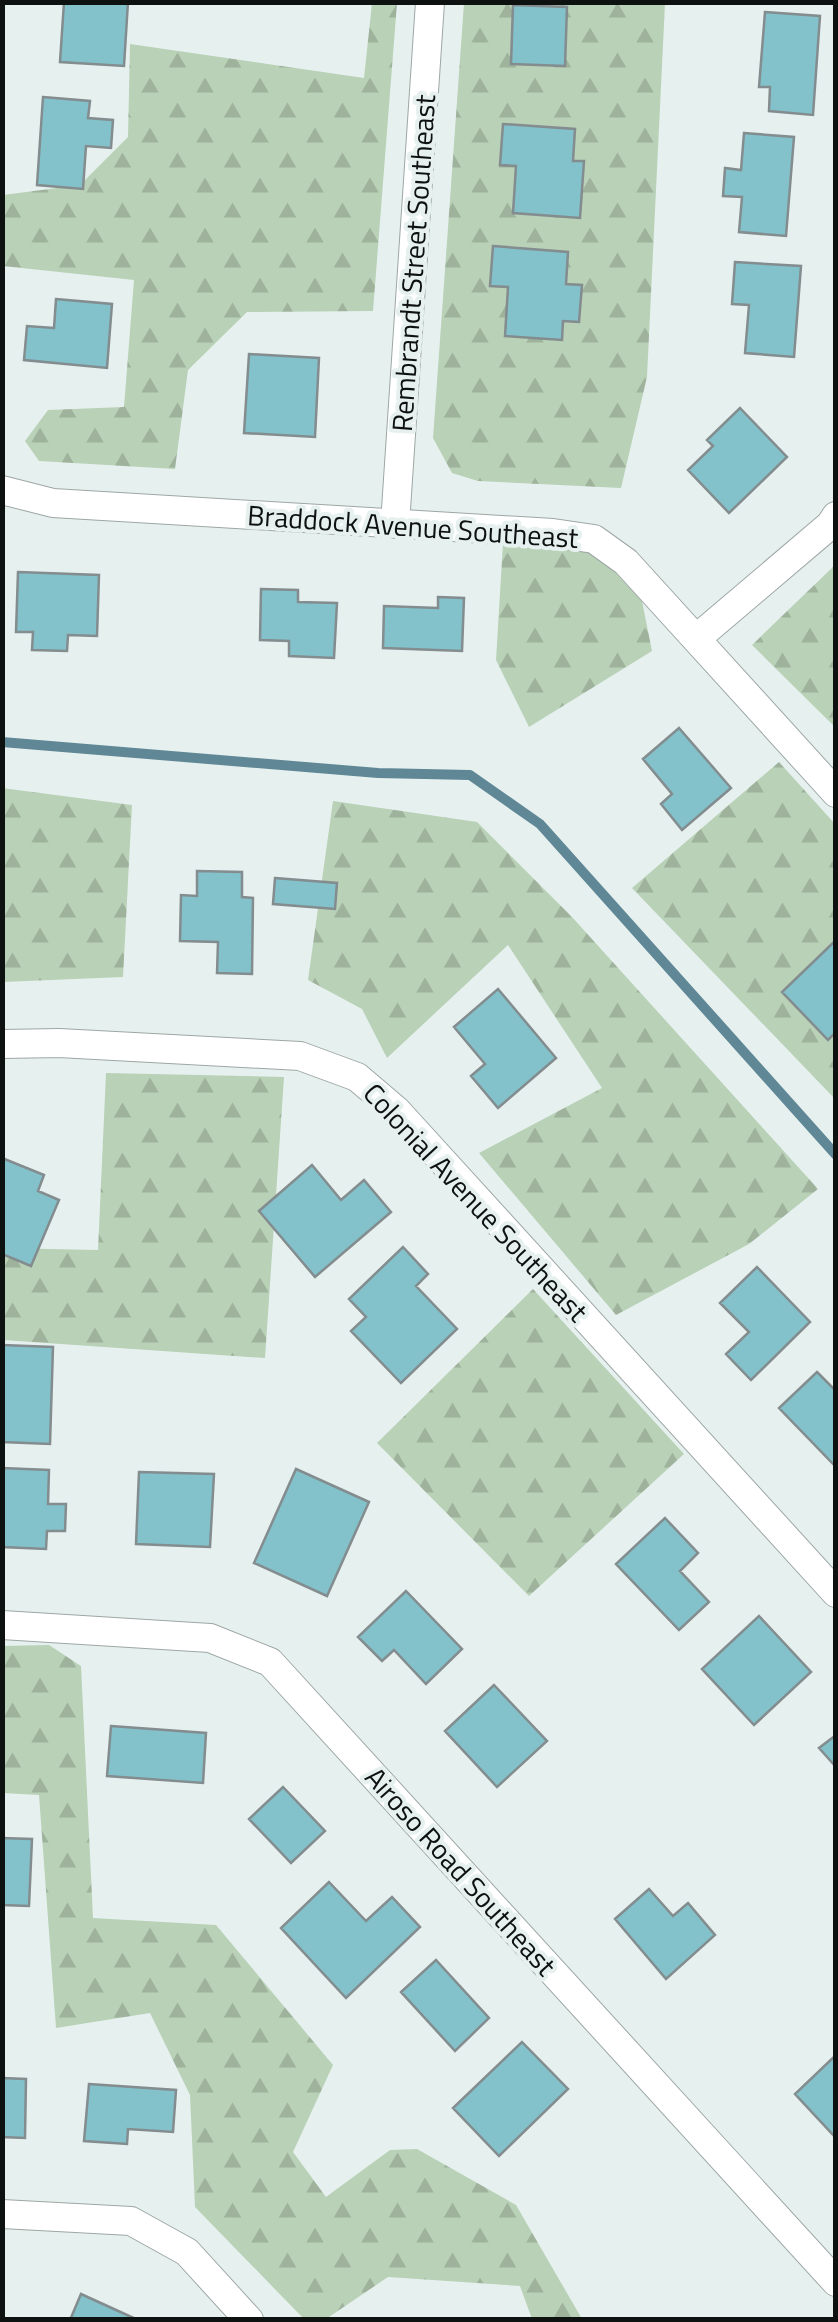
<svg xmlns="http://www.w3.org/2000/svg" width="838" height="2322" font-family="'Titillium Web',sans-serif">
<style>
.forest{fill:url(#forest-firs)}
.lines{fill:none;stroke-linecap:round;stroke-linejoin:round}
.stream{stroke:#608796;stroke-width:10}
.building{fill:#83c2ca;stroke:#838c8e;stroke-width:2.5}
.street-casing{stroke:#9da7a5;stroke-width:30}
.street{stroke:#fff;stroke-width:28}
.labels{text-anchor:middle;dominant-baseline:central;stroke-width:8;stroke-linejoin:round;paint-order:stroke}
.street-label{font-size:28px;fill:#0d1110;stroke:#e6f1ef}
</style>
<defs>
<pattern id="forest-firs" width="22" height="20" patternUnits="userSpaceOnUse" patternTransform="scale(2.5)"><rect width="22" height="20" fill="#b9d1b7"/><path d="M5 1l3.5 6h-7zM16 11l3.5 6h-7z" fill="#9eb29c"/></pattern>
</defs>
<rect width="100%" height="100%" fill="#e6f1ef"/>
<path class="forest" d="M372 3H397L373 311 247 312 188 370 175 469 39 461 25 441 48 410 124 407 134 280 3 266V195L80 185 128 137 130 44 364 78Z
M464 3H665L647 377 621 488 478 481 452 473 433 438Z
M503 543 596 552 642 601 652 651 529 727 496 660Z
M835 565V727L752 645Z
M779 762 835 824V1099L632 888Z
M2 788 132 805 123 977 3 982Z
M333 801 477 822 572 917 818 1189 749 1244 616 1315 479 1153 602 1088 508 945 387 1058 362 1009 308 980Z
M106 1073 284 1077 265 1358 3 1340 2 1248 98 1250Z
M533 1289 684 1454 529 1596 377 1443Z
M49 1645 81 1666 93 1918 216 1925 333 2065 293 2152 326 2197 390 2150 417 2149 516 2205 582 2319H532L520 2286 388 2277 326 2319H304L195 2207 190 2095 150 2013 56 2028 39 1795 2 1793 3 1646Z"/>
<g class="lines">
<path class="stream" d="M2 742 378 773 470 775 540 824 836 1155"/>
</g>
<path class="building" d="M64 2H128L124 66 60 62Z
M513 5 567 7 565 66 511 64Z
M765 12 820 16 813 115 769 111 770 87H759Z
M43 97 90 101 88 118 113 120 111 148 86 146 83 189 37 185Z
M503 124 575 129 573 161H584L580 218 513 213 516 166 500 165Z
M744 133 794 137 786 236 739 232 742 197 723 196 725 168 741 170Z
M493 246 568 252 566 284 582 285 579 322 563 321 562 340 505 336 508 287 490 286Z
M735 262 801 266 794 357 745 353 749 305 732 304Z
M56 299 112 304 107 368 24 360 27 326 54 328Z
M249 354 319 358 315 437 244 433Z
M740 408 787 457 729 513 688 470 713 446 707 440Z
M18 572 99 575 97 636 68 635 67 651 32 650 33 632H16Z
M261 589 298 590V602L337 603 334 658 289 656V641L260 640Z
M438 597 464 598 462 651 383 648 384 606 438 608Z
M679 728 731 788 682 830 661 804 672 794 643 759Z
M197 871 242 872V897L253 898 252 974 217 973 218 942 180 941 181 895 197 896Z
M275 878 337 883 335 909 273 904Z
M836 940V1032L828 1040 782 992Z
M498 989 556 1058 498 1108 471 1076 485 1064 454 1027Z
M2 1158 44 1175 38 1191 59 1200 31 1266 2 1254Z
M312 1165 341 1200 364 1180 391 1212 315 1277 259 1211Z
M403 1247 428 1274 416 1286 457 1329 401 1383 351 1331 366 1317 349 1299Z
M757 1267 810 1322 751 1380 726 1354 749 1332 720 1303Z
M2 1345 53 1347 50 1444 2 1442Z
M817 1372 836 1391V1467L779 1408Z
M2 1468 49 1470 48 1504H66L65 1531H47L46 1549 2 1547Z
M296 1469 369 1502 327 1596 254 1563Z
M139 1472 214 1474 210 1547 136 1544Z
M665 1518 698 1553 680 1571 709 1602 679 1630 616 1564Z
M406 1591 462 1649 426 1684 394 1650 382 1661 358 1637Z
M759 1616 811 1672 754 1725 702 1669Z
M494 1685 547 1741 497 1787 445 1731Z
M111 1726 206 1733 203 1783 107 1776Z
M836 1735V1767L819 1748Z
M283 1787 325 1831 291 1863 249 1819Z
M2 1838 32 1839 29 1906 2 1905Z
M329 1882 366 1921 392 1897 420 1927 346 1998 281 1928Z
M649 1889 673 1916 688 1903 715 1935 666 1979 615 1919Z
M436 1960 489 2018 455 2051 401 1992Z
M522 2042 568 2089 499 2156 453 2108Z
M836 2055V2138L795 2094Z
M2 2078 26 2079 25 2138 2 2137Z
M89 2084 176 2090 173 2132 128 2129 127 2144 84 2141Z
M81 2294 138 2320H70Z"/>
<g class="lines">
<defs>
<path id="street" d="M2 490 53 503 553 533 594 539 626 562 836 793
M395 524 430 2
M697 638 830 525 836 516
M2 1044 59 1043 300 1056 357 1077 397 1111 836 1593
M2 1625 210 1638 270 1662 836 2282
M2 2214 131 2221 187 2252 249 2320"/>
</defs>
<use href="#street" class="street-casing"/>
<use href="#street" class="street"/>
</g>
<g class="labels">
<g class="street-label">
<text transform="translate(413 263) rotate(-86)">Rembrandt Street Southeast</text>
<text transform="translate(413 526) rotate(4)">Braddock Avenue Southeast</text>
<text transform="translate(476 1202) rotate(47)">Colonial Avenue Southeast</text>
<text transform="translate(461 1871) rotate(48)">Airoso Road Southeast</text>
</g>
</g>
<rect width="838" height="2322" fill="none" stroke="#0d1110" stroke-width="10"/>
</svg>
